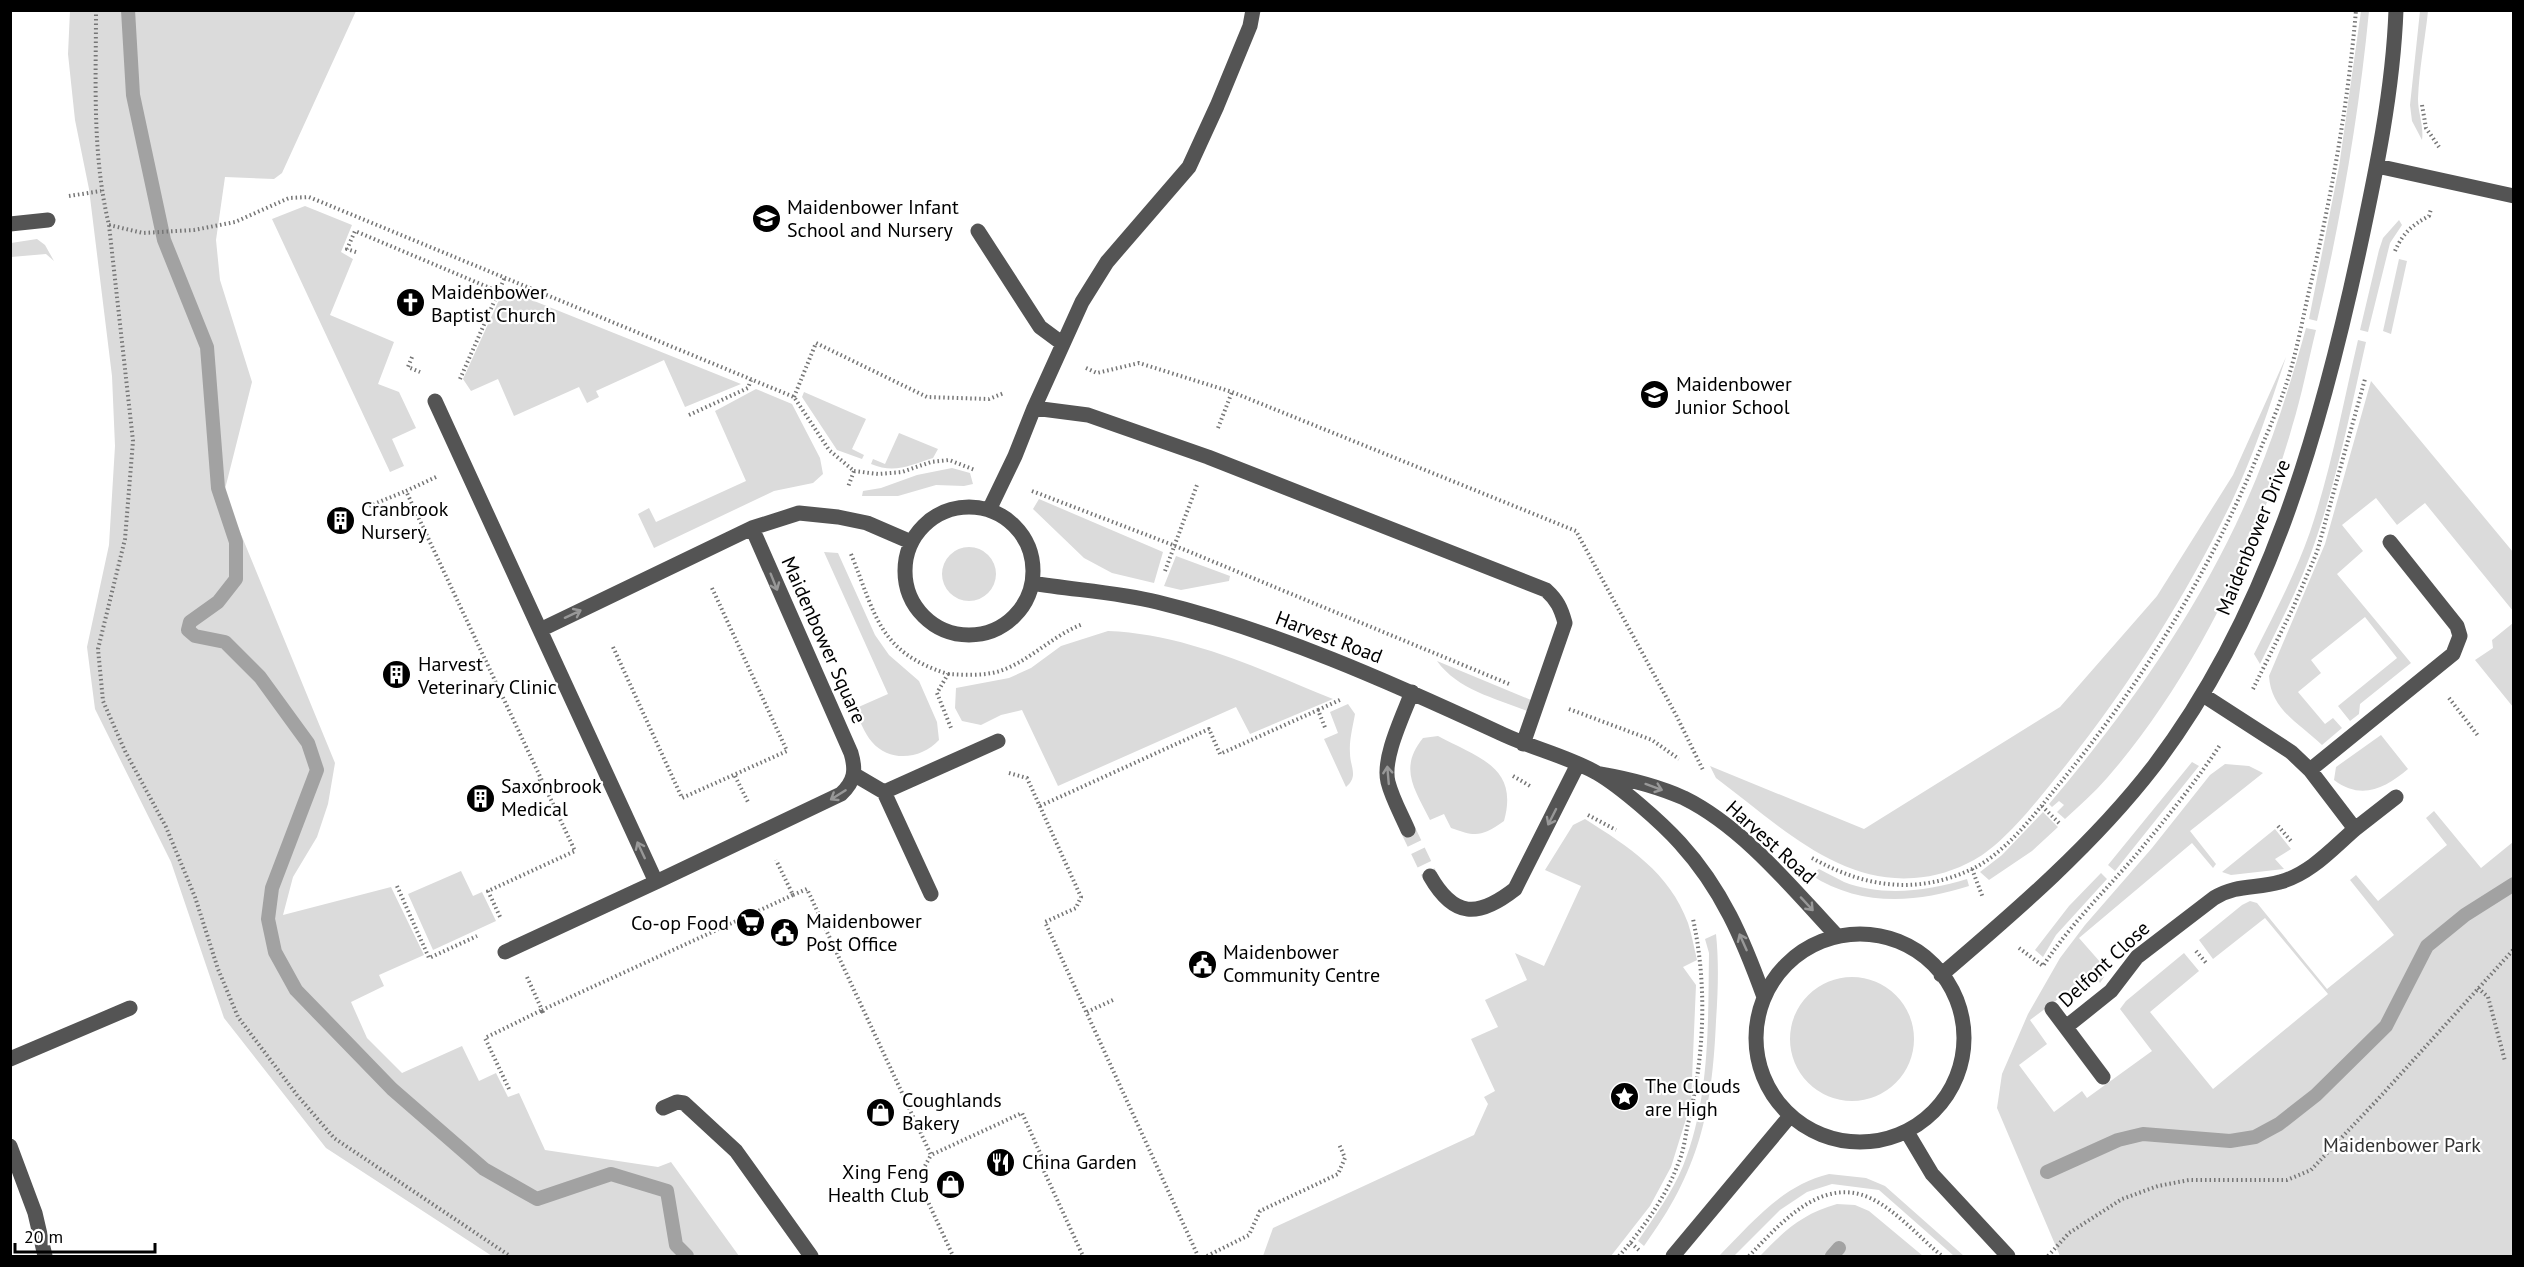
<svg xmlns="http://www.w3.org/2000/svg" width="2524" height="1267" font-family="'PT Sans',sans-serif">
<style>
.green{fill:#dbdbdb}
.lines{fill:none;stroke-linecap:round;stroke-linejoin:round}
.stream{stroke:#a2a2a2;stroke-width:14}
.minor-tunnel{stroke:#d9d9d9;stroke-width:15;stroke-dasharray:15 8;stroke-linecap:butt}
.path{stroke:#767676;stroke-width:4;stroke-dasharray:1.5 3;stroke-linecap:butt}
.minor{stroke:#545454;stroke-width:15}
.oneway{stroke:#989898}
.labels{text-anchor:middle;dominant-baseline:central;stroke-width:4.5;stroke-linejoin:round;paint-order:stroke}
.poi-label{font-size:20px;fill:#000;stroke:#fff;text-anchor:start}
.street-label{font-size:20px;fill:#000;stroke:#fff}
.park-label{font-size:20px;fill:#323232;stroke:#fff}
</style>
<rect width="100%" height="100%" fill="#fff"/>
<path class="green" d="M70 11H356L282 173 274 179 225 177 216 240 220 280 252 382 224 493 335 763 328 804 317 837 293 877 283 915 391 887 424 955 379 975 384 986 351 1002 367 1038 402 1073 462 1046 479 1081 496 1073 508 1097 519 1093 545 1150 658 1167 671 1162 739 1256H492L326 1148 224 1018 171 862 95 709 87 647 109 545 115 446 112 376 89 189 75 120 68 54Z
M2361 11H2369C2359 115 2341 219 2317 321L2309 319 2339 167Z
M2420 11H2428C2425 40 2419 69 2418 99 2418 113 2424 126 2422 140L2412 121 2410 105Z
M305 206 352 225 341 252 353 259 330 315 394 342 378 384 399 392 416 428 392 439 404 466 390 472 272 219Z
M2399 220 2402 225 2390 243 2368 332 2360 330 2379 250 2383 238Z
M37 239 45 245 54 261 46 254 11 257V243Z
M2399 259 2407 261 2391 334 2383 331Z
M504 289 741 384 685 407 664 360 596 391 599 397 587 403 579 387 514 416 498 379 471 391 463 379Z
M2306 328 2316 330C2308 362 2302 395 2292 427 2259 545 2188 686 2107 778 2094 793 2079 806 2065 819L2057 812 2064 805 2059 801 2052 807 2049 804C2132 706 2207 598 2256 479 2276 430 2292 379 2306 328Z
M2358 340 2366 342C2351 408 2338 475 2316 539 2302 582 2280 623 2260 664L2254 654C2274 614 2295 575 2310 532 2331 470 2343 404 2358 340Z
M2286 357C2270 406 2254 454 2232 501 2184 601 2124 694 2054 780 2034 805 2002 845 1974 860 1956 870 1934 877 1914 878 1836 884 1774 821 1716 778L1710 766 1864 829 2060 707 2157 596 2233 475Z
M2371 381 2513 552V611L2425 503 2397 525 2376 498 2342 525 2363 551 2337 574 2411 663 2360 704 2359 714 2350 721 2338 706 2397 658 2365 617 2311 660 2321 673 2298 692 2325 724 2333 718 2342 728 2322 745C2299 723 2271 710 2269 676L2325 544Z
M756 389 792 404 820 458 823 474 813 483 774 491 654 548 638 514 649 508 656 522 746 481 715 411Z
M804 392 866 419 852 449 864 455 862 459 837 450 802 397Z
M899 433 938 449 933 458C910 465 895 474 871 464L873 459 885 464Z
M952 468 970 473 973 484 964 486 936 485 898 496H862L863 491 881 488 917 475Z
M1039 499 1163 552 1154 583 1112 573 1084 558 1033 509Z
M942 574a27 27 0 1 1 54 0a27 27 0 1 1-54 0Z
M824 552 838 553 875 635 889 655 919 681 937 722 939 740C922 759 890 763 872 742 864 733 860 720 854 709L888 694Z
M1176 556 1230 576 1229 581 1181 590 1164 586Z
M2513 623V707L2475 660 2493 648 2492 640Z
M1108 631C1187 634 1262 670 1333 699L1250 734 1236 707 1058 786 1022 710 1001 715 981 725 962 721 955 708 956 688 1009 678 1031 668 1061 646Z
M1437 661 1531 700 1527 711C1495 698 1458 690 1437 661Z
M1348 704 1355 714C1353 726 1349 740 1350 753 1350 767 1359 776 1346 787L1324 739 1338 733 1330 712Z
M2381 735 2408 769C2385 788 2362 801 2334 780L2336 767Z
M1438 736C1479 758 1519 767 1504 821 1481 837 1476 837 1451 828L1444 814 1430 820C1415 789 1398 769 1423 738Z
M2192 762 2199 766 2115 871 2108 865Z
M2225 764 2249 766 2263 773 2190 831 2216 864 2213 868 2192 843 2079 938 2101 963 2104 977 2100 983 2093 973 2030 1020 2047 1044 2019 1065 2054 1112 2082 1091 2087 1098 2152 1051 2120 1009 2126 1001 2184 953 2199 971 2150 1012 2213 1089 2328 994 2265 918 2213 959 2199 940 2242 905 2250 901 2257 903 2327 989 2394 935 2350 880 2356 875 2378 901 2447 845 2426 818 2434 811 2481 868 2513 842V1256H2060L1997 1108 2002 1074 2028 1014 2060 958 2085 925 2152 848 2210 775Z
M2043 812 2058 827 2032 851 1989 880 1980 872 2002 855Z
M1585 819C1629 847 1669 872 1688 923 1692 935 1694 948 1697 960L1683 967 1696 985 1691 1103 1671 1167 1650 1206 1611 1256H1263L1273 1228 1474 1135 1488 1104 1484 1097 1495 1091 1471 1039 1498 1027 1485 1000 1527 980 1515 953 1544 966 1581 886 1545 870 1573 825Z
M2275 829 2291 849 2275 859 2284 869 2231 875 2222 872Z
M1819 869C1827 873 1836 878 1844 882 1882 897 1929 891 1967 879L1969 886C1916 903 1860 907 1811 875Z
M461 871 473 896 482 892 496 921 433 950 408 894Z
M2101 873 2107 879 2056 935 2043 957 2035 950 2069 906Z
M1716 934C1719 962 1718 992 1716 1021 1712 1113 1699 1171 1644 1246L1638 1241C1654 1217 1672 1193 1683 1166 1710 1100 1708 1024 1709 953L1705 939Z
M1790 1039a62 62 0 1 1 124 0a62 62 0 1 1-124 0Z
M1829 1174 1866 1178 1885 1186 1964 1256H1954L1879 1190 1832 1184 1807 1192 1780 1210 1734 1256H1719C1751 1224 1782 1185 1829 1174Z
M1837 1204 1855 1205 1869 1211 1923 1256H1760C1785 1230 1802 1214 1837 1204Z"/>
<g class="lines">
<path class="stream" d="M128 10 133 95 164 240 207 347 218 488 236 542V579L218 602 190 622 188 630 195 636 225 642 260 677 308 743 317 770 272 888 268 919 275 952 296 990 392 1089 484 1169 537 1199 611 1174 667 1191 676 1245 687 1256
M2047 1172 2118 1140 2143 1134 2230 1141 2255 1137 2279 1124 2316 1095 2386 1026 2427 946 2465 915 2514 884
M1832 1256 1839 1248"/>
<path class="minor-tunnel" d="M1408 830 1430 876"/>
<path class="path" d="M96 10C96 82 92 155 109 225L133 441 125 539 98 649 103 701 125 751 166 827 195 897 218 969 238 1017 297 1095 334 1138 510 1256
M2422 105 2426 128 2439 147
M69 196 101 191
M109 225 143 233 194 230 235 222 289 198 309 197 794 397 829 450 854 471 848 487
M2395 251C2403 233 2412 225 2429 216L2431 209
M356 252 347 249 355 231 497 291
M412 357 408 367 420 372
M1086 368 1097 373 1139 363 1232 392 1576 531 1676 715 1703 770
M460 379 505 277
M794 397 816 343 927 397 989 399 1004 393
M689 415 748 388 751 380
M1218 428 1232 392
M854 471 878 474 902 472 931 462 949 460 975 470
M436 477 406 491 575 851 488 891 501 919
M1032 491 1173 545 1509 684
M369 506 406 491
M851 554C876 615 878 652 948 674L937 693 951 728
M1165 571 1197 485
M613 647 682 798 787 751 712 588
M948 674C965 675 984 676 1000 671 1030 661 1053 635 1083 624
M2253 689 2293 608 2317 552 2365 379
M2449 698 2479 737
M1569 709 1652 740 1679 759
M1318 710 1342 699
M1009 773 1027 778 1081 897 1076 908 1045 922 1198 1256
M735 776 748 802
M1513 776 1530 786
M522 789 542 780
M1040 806 1209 729 1220 754 1318 710 1326 730
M2042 806 2060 824
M1588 815 1616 830
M2278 826 2291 841
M1812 858C1864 887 1915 895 1970 870 2005 854 2032 817 2056 788 2137 690 2204 582 2254 464 2265 438 2277 412 2286 385 2296 355 2302 322 2309 291 2331 199 2348 105 2356 10
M1972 869 1983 898
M397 886 429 958 477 936
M793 895 807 889 931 1155 1022 1113 1045 1164 1043 1169 1083 1256
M2019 948 2043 966C2070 925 2104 892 2136 855 2165 820 2195 783 2220 745
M2196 951 2207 964
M527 977 542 1010 793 895 776 860
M2478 988 2488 997 2505 1061
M1087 1012 1113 1000
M509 1089 485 1038 542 1010 544 1015
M925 1166 931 1155
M923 1191 953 1256
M1631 1243 1641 1252
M1207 1256 1249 1235 1260 1211 1338 1174 1345 1158 1339 1144
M1619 1256C1642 1230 1666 1197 1678 1164 1683 1153 1685 1140 1687 1128 1704 1060 1708 988 1693 919
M1749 1256C1778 1226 1821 1175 1870 1198 1896 1210 1919 1237 1942 1256
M2048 1256 2069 1233 2122 1199 2158 1186 2189 1180H2287L2311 1170 2379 1098 2514 949"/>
<path class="minor" d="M2377 166 2514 196
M10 224 48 220
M978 231 1040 327 1063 344
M435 401 540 630
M1034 408 1082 302 1107 262 1189 167 1217 106 1250 26 1253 10
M905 571a64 64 0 1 1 128 0a64 64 0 1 1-128 0Z
M989 510 1015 456 1034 408 1088 415 1208 457 1546 590C1557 600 1561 608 1565 623L1523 744
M752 528 851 753C856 770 855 781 841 794L656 882 540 630 752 528 799 513 838 517 867 523 911 542
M1032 583C1073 590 1117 592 1157 602 1276 631 1390 682 1500 733 1531 748 1567 756 1597 773 1621 787 1661 822 1680 843 1722 889 1743 939 1764 997
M2310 770 2453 654 2460 636 2457 626 2390 542
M1600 774C1629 779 1657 786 1684 798 1743 827 1793 889 1837 936
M855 775 884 792 931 894
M884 792 998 741
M2355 829 2396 797
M1408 830C1401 814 1392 798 1388 782 1382 758 1403 716 1412 692
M1430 876C1454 918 1478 918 1515 889L1578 764
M1756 1038a104 104 0 1 1 208 0a104 104 0 1 1-208 0Z
M505 952 656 882
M1941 975C2016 911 2094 844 2154 766 2268 616 2320 432 2359 251 2376 172 2393 91 2396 10
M2052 1009 2103 1077
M2066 1027 2111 991 2137 957 2214 898C2237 884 2256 889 2280 882 2310 874 2332 849 2355 829L2310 770 2291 752 2203 695
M10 1059 130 1008
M663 1108 677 1102 684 1103 736 1151 811 1256
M1907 1132 1932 1174 2008 1256
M10 1146 35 1213 45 1256
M1673 1256 1790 1116"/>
</g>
<defs><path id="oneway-shaft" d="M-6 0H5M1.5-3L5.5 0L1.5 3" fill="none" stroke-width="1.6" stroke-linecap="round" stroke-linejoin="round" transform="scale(1.5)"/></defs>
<g class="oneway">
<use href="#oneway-shaft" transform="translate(774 582) rotate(68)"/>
<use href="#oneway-shaft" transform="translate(573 614) rotate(-25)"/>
<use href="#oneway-shaft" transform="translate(1388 775) rotate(-95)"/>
<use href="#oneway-shaft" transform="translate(1654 787) rotate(20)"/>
<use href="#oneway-shaft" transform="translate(838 795) rotate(148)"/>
<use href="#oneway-shaft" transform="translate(1552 817) rotate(117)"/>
<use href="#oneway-shaft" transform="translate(641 850) rotate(-115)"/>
<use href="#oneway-shaft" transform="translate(1807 904) rotate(47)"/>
<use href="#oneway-shaft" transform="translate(1743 942) rotate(-114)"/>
</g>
<defs>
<symbol id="school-disc" viewBox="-11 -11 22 22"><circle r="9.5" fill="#000" stroke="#fff"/><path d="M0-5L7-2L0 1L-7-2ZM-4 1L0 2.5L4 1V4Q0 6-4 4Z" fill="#fff"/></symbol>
<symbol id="church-disc" viewBox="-11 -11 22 22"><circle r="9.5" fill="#000" stroke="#fff"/><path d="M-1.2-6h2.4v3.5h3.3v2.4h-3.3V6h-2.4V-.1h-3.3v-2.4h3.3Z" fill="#fff"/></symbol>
<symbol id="building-disc" viewBox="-11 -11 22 22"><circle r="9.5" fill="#000" stroke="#fff"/><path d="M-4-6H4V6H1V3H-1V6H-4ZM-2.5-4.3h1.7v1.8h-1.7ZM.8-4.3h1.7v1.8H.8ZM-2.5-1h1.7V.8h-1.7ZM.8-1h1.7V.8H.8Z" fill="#fff"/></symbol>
<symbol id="supermarket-disc" viewBox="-11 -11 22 22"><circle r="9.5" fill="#000" stroke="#fff"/><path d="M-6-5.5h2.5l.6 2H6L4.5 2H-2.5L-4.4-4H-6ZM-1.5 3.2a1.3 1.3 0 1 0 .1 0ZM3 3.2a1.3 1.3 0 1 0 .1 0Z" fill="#fff"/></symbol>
<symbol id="civic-disc" viewBox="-11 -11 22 22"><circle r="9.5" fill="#000" stroke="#fff"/><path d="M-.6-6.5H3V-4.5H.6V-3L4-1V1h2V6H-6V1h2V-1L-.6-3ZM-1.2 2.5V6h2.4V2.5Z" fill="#fff"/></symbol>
<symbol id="sight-disc" viewBox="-11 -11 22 22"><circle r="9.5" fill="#000" stroke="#fff"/><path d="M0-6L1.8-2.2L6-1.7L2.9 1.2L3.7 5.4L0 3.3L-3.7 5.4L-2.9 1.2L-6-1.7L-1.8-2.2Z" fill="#fff"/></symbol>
<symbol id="shop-disc" viewBox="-11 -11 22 22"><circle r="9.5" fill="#000" stroke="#fff"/><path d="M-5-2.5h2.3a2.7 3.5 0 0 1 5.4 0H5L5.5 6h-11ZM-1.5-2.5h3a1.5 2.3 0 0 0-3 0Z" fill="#fff"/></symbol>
<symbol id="restaurant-disc" viewBox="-11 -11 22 22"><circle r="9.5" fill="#000" stroke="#fff"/><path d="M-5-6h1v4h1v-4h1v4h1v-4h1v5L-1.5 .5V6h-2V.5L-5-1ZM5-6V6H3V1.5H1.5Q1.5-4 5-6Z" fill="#fff"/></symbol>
</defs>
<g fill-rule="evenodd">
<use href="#school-disc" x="750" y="202" width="33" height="33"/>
<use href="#church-disc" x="394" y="286" width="33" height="33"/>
<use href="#school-disc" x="1638" y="378" width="33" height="33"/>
<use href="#building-disc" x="324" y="504" width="33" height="33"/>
<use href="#building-disc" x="380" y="658" width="33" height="33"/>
<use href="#building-disc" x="464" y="782" width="33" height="33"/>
<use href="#supermarket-disc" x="734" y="906" width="33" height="33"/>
<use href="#civic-disc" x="768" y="916" width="33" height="33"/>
<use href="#civic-disc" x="1186" y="948" width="33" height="33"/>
<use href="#sight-disc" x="1608" y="1080" width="33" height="33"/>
<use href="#shop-disc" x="864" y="1096" width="33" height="33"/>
<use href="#restaurant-disc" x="984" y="1146" width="33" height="33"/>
<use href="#shop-disc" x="934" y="1168" width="33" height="33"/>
</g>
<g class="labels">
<g class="poi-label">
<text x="787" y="207">Maidenbower Infant<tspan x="787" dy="23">School and Nursery</tspan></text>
<text x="431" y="292">Maidenbower<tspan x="431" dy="23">Baptist Church</tspan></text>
<text x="1676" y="384">Maidenbower<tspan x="1676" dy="23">Junior School</tspan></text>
<text x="361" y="509">Cranbrook<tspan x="361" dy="23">Nursery</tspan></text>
<text x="418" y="664">Harvest<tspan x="418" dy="23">Veterinary Clinic</tspan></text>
<text x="501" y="786">Saxonbrook<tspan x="501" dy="23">Medical</tspan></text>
<text x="806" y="921">Maidenbower<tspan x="806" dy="23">Post Office</tspan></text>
<text x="729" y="923" text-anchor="end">Co-op Food</text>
<text x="1223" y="952">Maidenbower<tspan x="1223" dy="23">Community Centre</tspan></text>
<text x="1645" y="1086">The Clouds<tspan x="1645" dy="23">are High</tspan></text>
<text x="902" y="1100">Coughlands<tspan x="902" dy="23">Bakery</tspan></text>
<text x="1022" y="1162">China Garden</text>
<text x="929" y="1172" text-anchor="end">Xing Feng<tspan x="929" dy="23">Health Club</tspan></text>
</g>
<g class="street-label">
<text transform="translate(2253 537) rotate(-68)">Maidenbower Drive</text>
<text transform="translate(1329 637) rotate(21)">Harvest Road</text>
<text transform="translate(824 640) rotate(66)">Maidenbower Square</text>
<text transform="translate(1771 842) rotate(42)">Harvest Road</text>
<text transform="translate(2104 964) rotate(-43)">Delfont Close</text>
</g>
<g class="park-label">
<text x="2402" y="1145">Maidenbower Park</text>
</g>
</g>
<rect width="2524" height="1267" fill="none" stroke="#000000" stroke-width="24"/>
<path d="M15 1243v9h140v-9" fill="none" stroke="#000000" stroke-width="3"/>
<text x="24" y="1243" font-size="18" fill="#000000" stroke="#ffffff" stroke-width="4.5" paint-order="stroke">20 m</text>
</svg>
